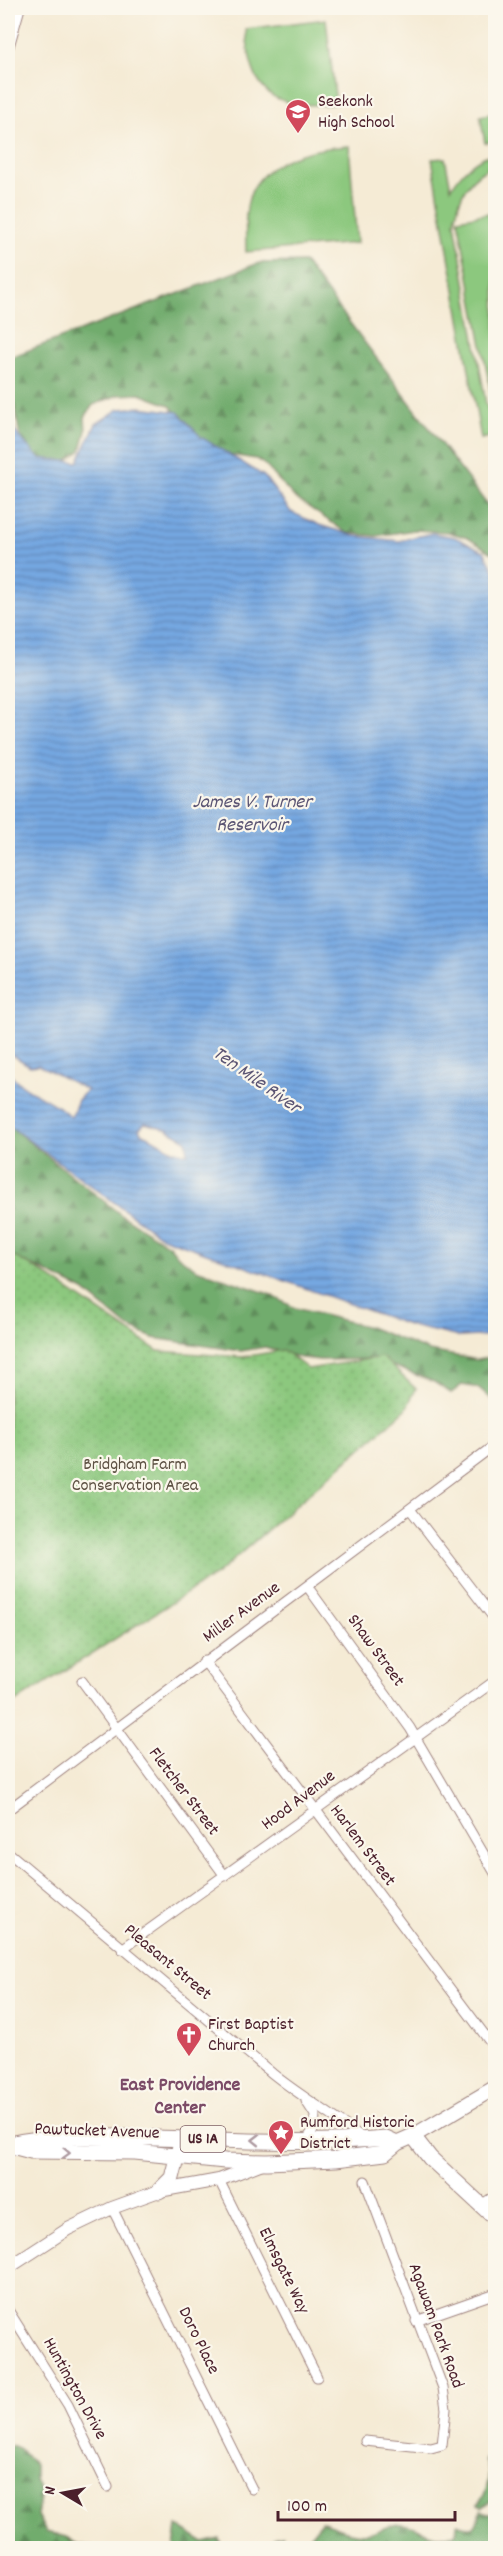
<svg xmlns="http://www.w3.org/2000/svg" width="503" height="2556" font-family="Dekko,sans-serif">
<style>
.forest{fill:url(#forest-firs);stroke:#5e664c;stroke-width:1.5}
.park{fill:url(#park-dots);stroke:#6b7454;stroke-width:1.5}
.pitch{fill:#8cc87e;stroke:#6b7454;stroke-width:1.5}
.water{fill:url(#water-rules);stroke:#606386;stroke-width:1.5;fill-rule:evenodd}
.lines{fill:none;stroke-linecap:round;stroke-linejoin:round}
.minor-casing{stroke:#a08580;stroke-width:11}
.tertiary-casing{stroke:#a08580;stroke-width:14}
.secondary-casing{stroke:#a08580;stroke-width:16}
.primary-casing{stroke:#a08580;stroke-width:17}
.minor{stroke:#fff;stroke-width:9}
.tertiary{stroke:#fff;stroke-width:12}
.secondary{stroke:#fff;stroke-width:14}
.primary{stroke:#fff;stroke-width:15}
.oneway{stroke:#ae9aa0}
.labels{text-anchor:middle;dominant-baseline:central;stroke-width:4.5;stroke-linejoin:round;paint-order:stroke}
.shield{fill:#fbf7ec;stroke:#7f6065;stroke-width:1.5}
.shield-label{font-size:16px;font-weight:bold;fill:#4a1f2b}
.poi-label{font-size:18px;fill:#4a1f2b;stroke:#fbf7ec;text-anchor:start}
.park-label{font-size:18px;fill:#5e5244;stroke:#fbf7ec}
.street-label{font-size:18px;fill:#4a1f2b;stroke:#fbf7ec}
.water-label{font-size:20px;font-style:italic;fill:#5b5574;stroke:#fbf7ec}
.neighbourhood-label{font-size:20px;font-weight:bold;fill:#7b4b67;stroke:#fbf7ec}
</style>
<defs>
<pattern id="forest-firs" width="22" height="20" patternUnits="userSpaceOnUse" patternTransform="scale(1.5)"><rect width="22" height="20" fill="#71ac6d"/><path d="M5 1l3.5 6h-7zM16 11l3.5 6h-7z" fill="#5f8b5a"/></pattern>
<pattern id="park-dots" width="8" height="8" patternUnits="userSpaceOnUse" patternTransform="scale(1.5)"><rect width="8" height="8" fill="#8cc87e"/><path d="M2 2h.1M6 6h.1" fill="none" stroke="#7aab6d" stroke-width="1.8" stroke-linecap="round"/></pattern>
<pattern id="water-rules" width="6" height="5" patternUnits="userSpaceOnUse" patternTransform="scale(1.5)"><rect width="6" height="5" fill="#75a7e1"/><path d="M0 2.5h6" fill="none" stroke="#6287b7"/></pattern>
</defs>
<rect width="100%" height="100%" fill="#fbf7ec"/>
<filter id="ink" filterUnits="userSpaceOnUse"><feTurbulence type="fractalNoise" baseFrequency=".0167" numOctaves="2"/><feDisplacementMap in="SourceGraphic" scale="12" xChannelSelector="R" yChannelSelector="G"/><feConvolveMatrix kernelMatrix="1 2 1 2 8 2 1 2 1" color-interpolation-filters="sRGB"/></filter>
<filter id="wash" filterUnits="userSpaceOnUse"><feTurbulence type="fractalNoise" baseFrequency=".008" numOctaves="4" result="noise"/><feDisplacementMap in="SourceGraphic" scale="24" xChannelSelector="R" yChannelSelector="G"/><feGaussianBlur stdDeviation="1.35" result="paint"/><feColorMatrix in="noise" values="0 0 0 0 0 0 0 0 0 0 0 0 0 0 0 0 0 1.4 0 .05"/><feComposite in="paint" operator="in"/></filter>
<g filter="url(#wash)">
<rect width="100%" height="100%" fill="#f5ebd5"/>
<path class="forest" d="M304 262 495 515V555L468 538 448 532 414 530 376 536 347 533 295 498 265 465 256 459 225 454 204 441 169 405 140 394 118 395 93 405 85 417 86 431 81 450 65 463 40 464 25 446 19 432 8 358 259 263Z
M8 1125 124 1217 169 1245 178 1256 196 1269 269 1294 295 1308 369 1327 429 1351 478 1360 495 1356V1402L479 1388 462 1385 451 1393 434 1382 375 1359 321 1360 301 1358 265 1347 241 1351 153 1338 128 1327 84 1291 38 1268 8 1258Z
M8 2446 19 2448 35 2465V2480L41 2493 37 2515 46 2532 66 2537 79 2545 106 2548H8Z
M495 2455V2499L482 2507 478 2505C488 2491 492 2474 485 2459Z
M481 2510 495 2517V2548H300L321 2522C336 2525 349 2535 366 2534 377 2533 391 2523 402 2524 424 2526 427 2541 456 2533L457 2524C473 2531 478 2526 481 2510Z
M177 2526 204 2543 220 2539 223 2548H174Z
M283 2536 286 2545 295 2548H274V2538Z"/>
<path class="park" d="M8 1253 37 1269 158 1351 243 1357 283 1350 308 1369 382 1357 416 1389 406 1409 217 1574 8 1707Z"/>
<path class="pitch" d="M326 19 336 104C270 109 251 94 246 29Z
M495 113V141L485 143 480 116Z
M349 146 357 243 246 252C246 231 243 205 254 187 273 156 316 148 349 146Z
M495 153V165C469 176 458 195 455 223L486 404 495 424V443L489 437 481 439 432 159 445 158 451 188C463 170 474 159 495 153Z
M495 212 496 409H494L458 219Z"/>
<path class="water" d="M8 404 15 432 39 458 78 462 96 424 119 409 141 407 178 412 201 437 264 476 291 512 319 525 355 536 399 541 432 533 454 537 484 551 496 574 495 1335 459 1337 411 1326 162 1237 8 1125V1073C27 1093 52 1099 71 1117L78 1100 87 1090 39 1065 30 1066 14 1056 8 1055ZM145 1123 167 1129 186 1140 188 1153C172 1154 157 1139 141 1133L139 1129Z"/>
</g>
<g filter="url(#ink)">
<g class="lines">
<defs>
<path id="minor" d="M8 50 20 8
M410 1509 496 1621
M307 1586 410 1728 496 1875
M204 1661 496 2050
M82 1681 225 1876
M8 1810 496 1444
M8 1852 273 2074C303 2098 335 2116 365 2140
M122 1949 496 1680
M306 2141 314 2129 315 2115 306 2101
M219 2180 317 2377
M365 2181 443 2388 446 2409 442 2445 431 2448 365 2441
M481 2205 496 2195
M112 2208 252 2489
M8 2310 68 2405 108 2487
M416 2321 496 2293"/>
<path id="tertiary" d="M8 2268 68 2229 112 2208 159 2191 219 2180 265 2162"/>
<path id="secondary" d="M413 2136 496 2087"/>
<path id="primary" d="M9 2144C56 2133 107 2137 155 2138 231 2140 310 2145 386 2138L397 2143
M8 2145 31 2151 135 2152 225 2161 267 2162 336 2159 385 2153 397 2143 413 2136 430 2158 496 2219
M159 2191 172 2178 180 2146"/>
</defs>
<use href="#minor" class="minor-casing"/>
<use href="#tertiary" class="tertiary-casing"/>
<use href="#secondary" class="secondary-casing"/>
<use href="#primary" class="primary-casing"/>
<use href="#minor" class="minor"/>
<use href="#tertiary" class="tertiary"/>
<use href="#secondary" class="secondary"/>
<use href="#primary" class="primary"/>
</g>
<defs><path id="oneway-chevron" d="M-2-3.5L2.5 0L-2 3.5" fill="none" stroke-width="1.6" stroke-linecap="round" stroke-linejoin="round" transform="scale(1.5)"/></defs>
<g class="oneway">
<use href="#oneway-chevron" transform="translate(256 2140) rotate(-179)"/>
<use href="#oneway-chevron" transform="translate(66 2153) rotate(2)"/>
</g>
</g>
<defs>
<symbol id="school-pin" viewBox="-11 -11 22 30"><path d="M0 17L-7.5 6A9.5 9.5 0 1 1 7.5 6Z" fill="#d1495b" stroke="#fbf7ec"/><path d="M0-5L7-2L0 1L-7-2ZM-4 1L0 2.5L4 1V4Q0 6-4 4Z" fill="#fff"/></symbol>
<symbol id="church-pin" viewBox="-11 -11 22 30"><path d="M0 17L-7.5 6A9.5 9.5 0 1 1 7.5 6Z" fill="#d1495b" stroke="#fbf7ec"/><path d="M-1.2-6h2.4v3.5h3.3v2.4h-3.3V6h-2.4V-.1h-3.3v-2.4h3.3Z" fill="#fff"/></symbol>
<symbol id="sight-pin" viewBox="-11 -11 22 30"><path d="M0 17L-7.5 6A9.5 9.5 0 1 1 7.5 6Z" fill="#d1495b" stroke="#fbf7ec"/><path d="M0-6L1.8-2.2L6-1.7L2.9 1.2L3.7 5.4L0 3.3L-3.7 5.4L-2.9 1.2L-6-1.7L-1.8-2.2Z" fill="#fff"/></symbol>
</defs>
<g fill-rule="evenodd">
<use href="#school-pin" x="283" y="97" width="30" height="40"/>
<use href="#church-pin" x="174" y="2020" width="30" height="40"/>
<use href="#sight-pin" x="266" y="2118" width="30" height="40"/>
</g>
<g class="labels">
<rect class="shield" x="180.5" y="2126" width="45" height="26" rx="4.5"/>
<g class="shield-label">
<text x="203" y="2139">US 1A</text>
</g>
<g class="poi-label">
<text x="318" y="102">Seekonk<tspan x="318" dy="21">High School</tspan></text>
<text x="208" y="2025">First Baptist<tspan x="208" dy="21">Church</tspan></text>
<text x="300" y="2123">Rumford Historic<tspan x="300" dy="21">District</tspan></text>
</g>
<g class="park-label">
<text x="135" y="1465">Bridgham Farm<tspan x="135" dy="21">Conservation Area</tspan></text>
</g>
<g class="street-label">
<text transform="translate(242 1613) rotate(-36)">Miller Avenue</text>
<text transform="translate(375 1651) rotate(54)">Shaw Street</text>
<text transform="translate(183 1792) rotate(53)">Fletcher Street</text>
<text transform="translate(299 1801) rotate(-37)">Hood Avenue</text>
<text transform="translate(362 1846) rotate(53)">Harlem Street</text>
<text transform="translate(167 1963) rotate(40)">Pleasant Street</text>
<text transform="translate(97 2132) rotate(2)">Pawtucket Avenue</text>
<text transform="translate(283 2271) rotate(64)">Elmsgate Way</text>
<text transform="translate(435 2326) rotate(70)">Agawam Park Road</text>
<text transform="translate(198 2341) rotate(64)">Doro Place</text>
<text transform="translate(74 2389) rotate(61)">Huntington Drive</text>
</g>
<g class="water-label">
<text x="252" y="803">James V. Turner<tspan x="252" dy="23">Reservoir</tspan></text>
<text transform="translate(256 1081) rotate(35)">Ten Mile River</text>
</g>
<g class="neighbourhood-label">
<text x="180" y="2086">East Providence<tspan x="180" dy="23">Center</tspan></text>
</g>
</g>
<rect width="503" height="2556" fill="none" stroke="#fbf7ec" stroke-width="30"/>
<g transform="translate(63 2493) rotate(280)" stroke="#fbf7ec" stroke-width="4.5" paint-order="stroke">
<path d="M0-4.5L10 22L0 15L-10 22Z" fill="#4a1f2b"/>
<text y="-9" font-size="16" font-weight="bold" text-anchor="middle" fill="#4a1f2b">N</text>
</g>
<path d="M278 2511v9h177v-9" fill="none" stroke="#4a1f2b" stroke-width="3"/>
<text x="287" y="2511" font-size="18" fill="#4a1f2b" stroke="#fbf7ec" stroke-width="4.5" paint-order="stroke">100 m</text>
</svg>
